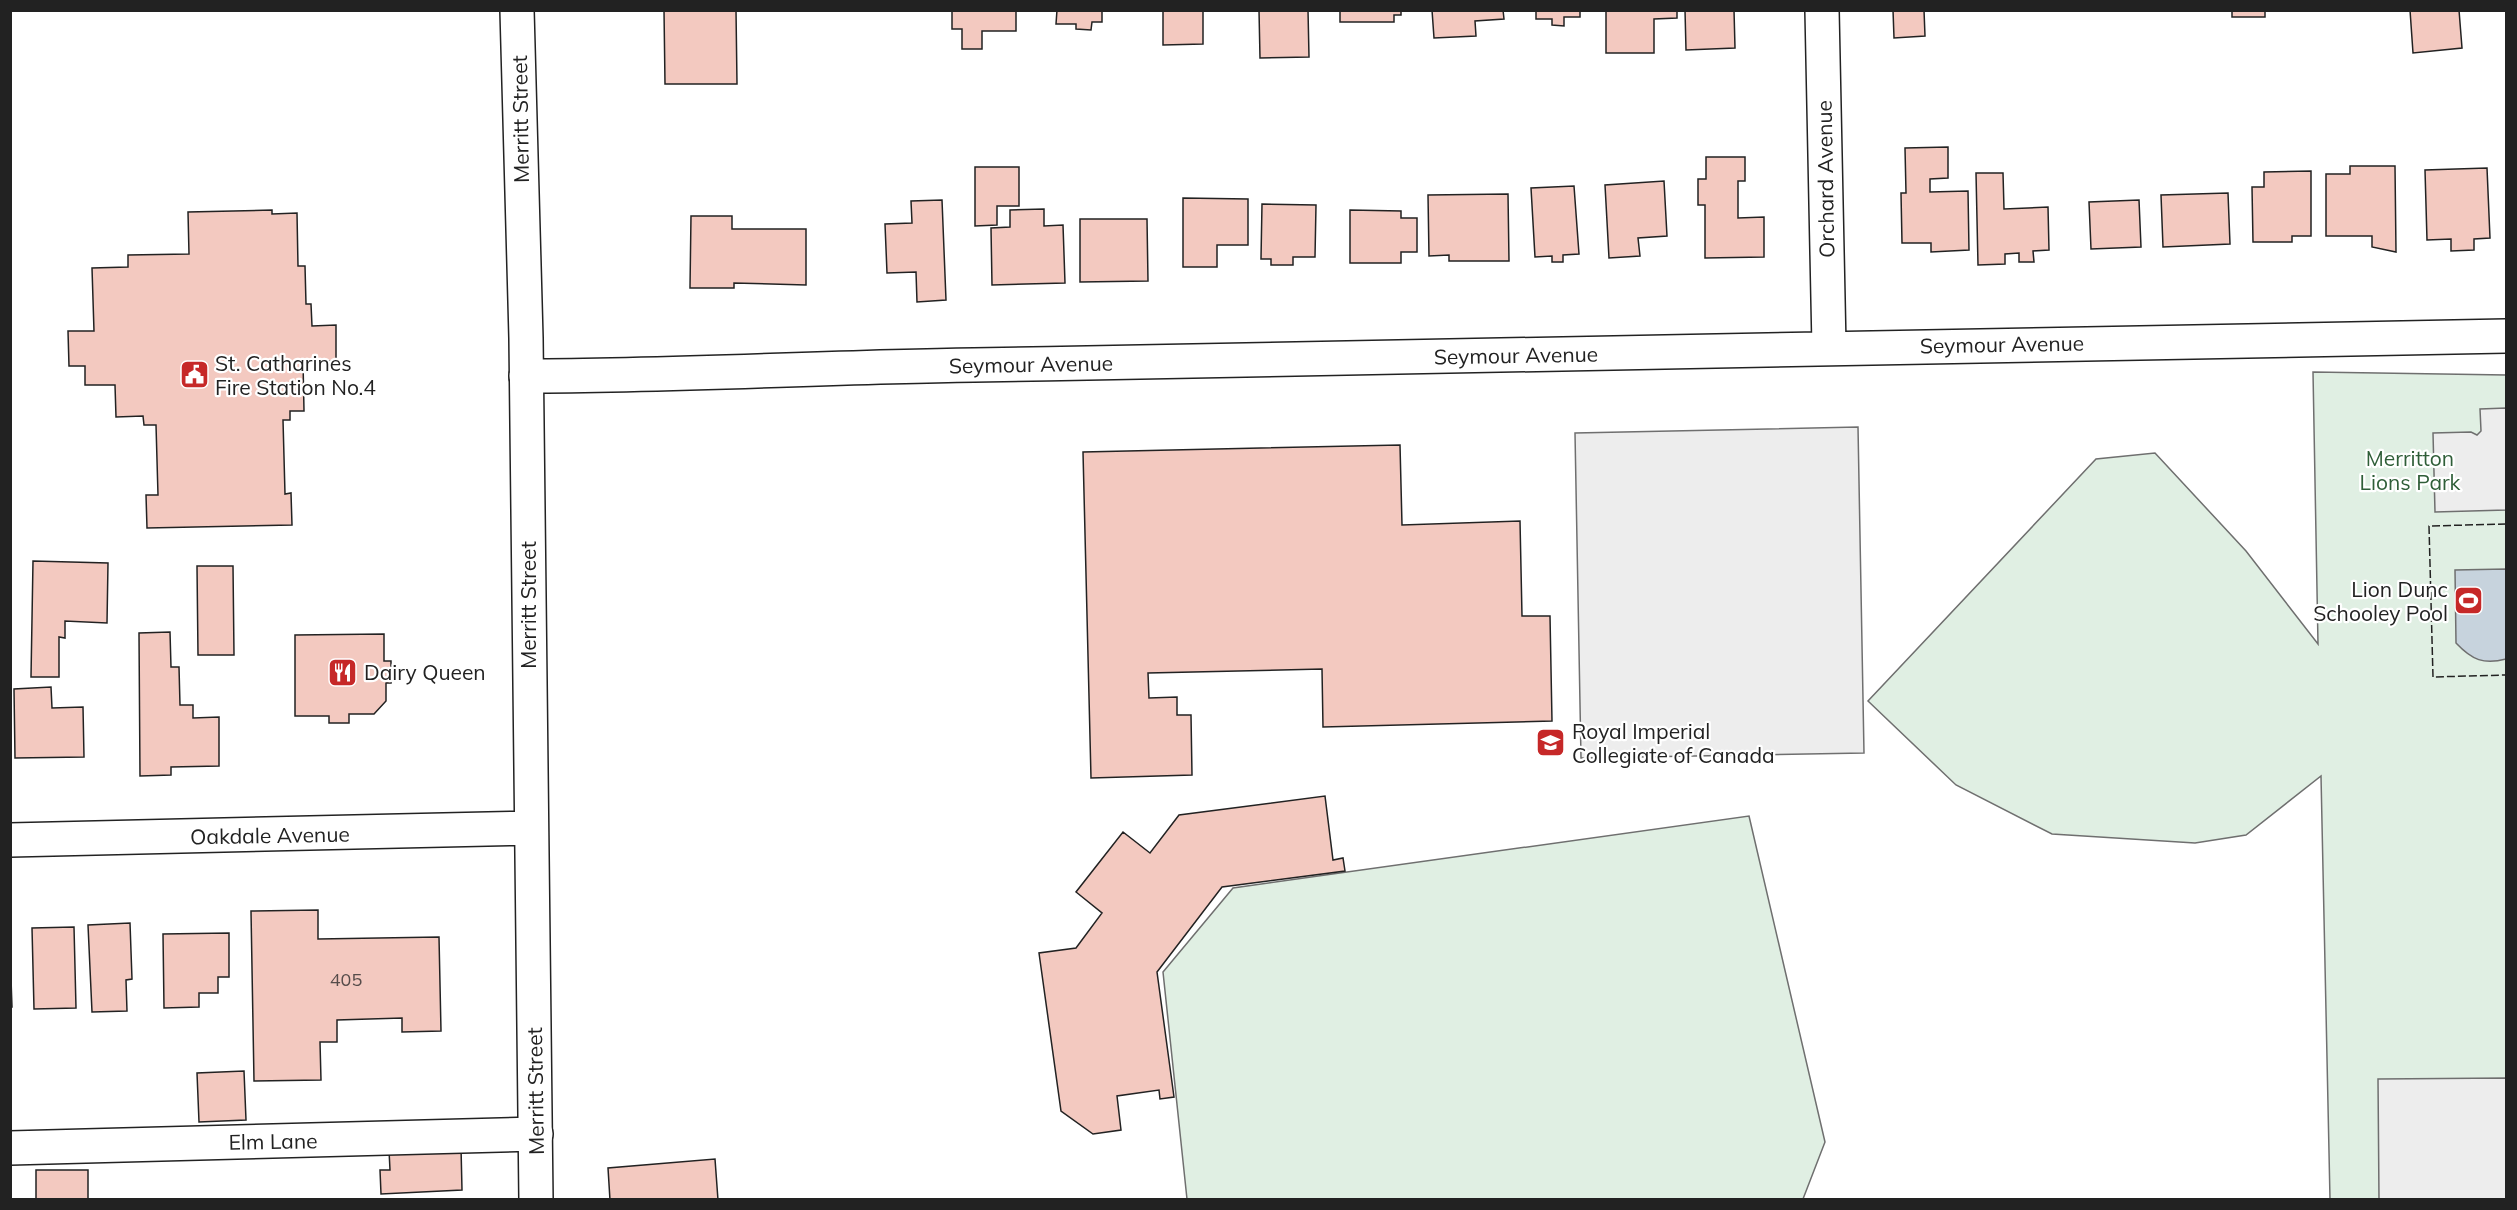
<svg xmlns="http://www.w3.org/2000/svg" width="2517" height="1210" font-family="Mulish,sans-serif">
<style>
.green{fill:#e0efe3;stroke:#6f6f6f;stroke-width:1.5}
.parking{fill:#ededed;stroke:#6f6f6f;stroke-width:1.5}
.water{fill:#c7d3dd;stroke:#6f6f6f;stroke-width:1.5}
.building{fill:#f3c9c0;stroke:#222;stroke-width:1.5}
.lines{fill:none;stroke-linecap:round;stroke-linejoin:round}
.minor-casing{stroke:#222;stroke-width:36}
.tertiary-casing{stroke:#222;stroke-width:36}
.minor{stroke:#fff;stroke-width:33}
.tertiary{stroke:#fff;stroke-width:33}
.fence{stroke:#222;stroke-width:1.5;stroke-dasharray:8 3;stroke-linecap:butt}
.labels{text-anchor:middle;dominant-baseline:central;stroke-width:4.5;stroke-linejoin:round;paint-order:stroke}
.number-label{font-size:18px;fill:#564c4a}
.street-label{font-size:21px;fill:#222;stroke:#fff}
.poi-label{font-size:21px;fill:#222;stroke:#fff;text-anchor:start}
.park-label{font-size:21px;fill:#2f5e38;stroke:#fff}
</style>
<rect width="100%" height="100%" fill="#fff"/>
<path class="green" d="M2313 372 2506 375V1199H2330L2321 776 2246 835 2195 843 2052 834 1956 785 1868 701 2096 459 2155 453 2246 551 2318 644Z
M1749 816 1825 1142 1803 1199H1187L1163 972 1233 888Z"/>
<path class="parking" d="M2506 408V510L2435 512 2433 433 2471 432 2477 435 2481 431 2480 409Z
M1858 427 1864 753 1581 758 1575 433Z
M2506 1078V1199H2379L2378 1079Z"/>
<path class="water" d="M2506 569V659C2484 665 2472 660 2456 643L2455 570Z"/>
<path class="building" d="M664 10H736L737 84H665Z
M952 10H1016V31H982V49H962V29H952Z
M1057 10H1102V22H1092L1091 30 1076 29V24H1056Z
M1163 10H1203V44L1163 45Z
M1259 10H1308L1309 57 1260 58Z
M1340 10H1401V15H1394V22H1340Z
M1432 10H1503L1504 19 1475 21 1476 36 1434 38Z
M1536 10H1580V17H1564V26L1552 25V19H1536Z
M1606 10H1677V18L1654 19V53H1606Z
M1685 10H1734L1735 48 1686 50Z
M1893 10H1924L1925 36 1894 38Z
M2232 10H2265V17H2232Z
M2410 10H2459L2462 48 2413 53Z
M1948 147V178L1930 179V192L1968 191 1969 250 1931 252V243H1902L1901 193H1906L1905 148Z
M1706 157H1745V181H1738V218L1764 217V257L1705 258V205H1698V179H1706Z
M2350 166H2395L2396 252 2372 247V236H2326V174H2350Z
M975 167H1019V206H997V225L975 226Z
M2487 168 2490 238 2474 239V250L2451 251V239L2427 240 2425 170Z
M2311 171V236H2292V242H2253L2252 187H2264V172Z
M1976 173H2003L2004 209 2048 207 2049 250 2033 251 2034 262H2019V253L2005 254V264L1978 265Z
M1664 181 1667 236 1638 238 1640 256 1609 258 1605 185Z
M1574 186 1579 254 1563 255V262H1552V256L1535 257 1531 188Z
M2228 193 2230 244 2163 247 2161 195Z
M1508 194 1509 261H1449V255L1429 256 1428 195Z
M1183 198 1248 199V245H1217V267H1183Z
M942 200 946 300 917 302 916 272 887 273 885 224 912 223 911 201Z
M2139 200 2141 247 2091 249 2089 202Z
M1262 204 1316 205 1315 257H1293V265H1271V259H1261Z
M1044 209V226L1063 225 1065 283 992 285 991 228 1010 227V210Z
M272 210V214L297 213 298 266H305L306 304H311L312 326 336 325V361H303L304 411H290V420H283L285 494 291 493 292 525 147 528 146 495H158L156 425H144L143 416 116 417 115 385H85V366H69L68 331H94L92 268 128 267V255L189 254 188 212Z
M1350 210 1401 211V218H1417V252H1401V263H1350Z
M691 216H732V229H806V285L734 283V288H690Z
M1080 219H1147L1148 281 1080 282Z
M1400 445 1402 525 1520 521 1522 616H1550L1552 721 1323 727 1322 669 1148 673 1149 698 1177 697V715H1191L1192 775 1091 778 1083 452Z
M33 561 108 563 107 623 65 621V638L59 637V677H31Z
M197 566H233L234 655H198Z
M170 632 171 667H179L180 705H193V718L219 717V766L171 767V775L140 776 139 633Z
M384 634V661H391V683H386V701L374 714H349V723H329V716H295V635Z
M51 687 52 708 83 707 84 757 15 758 14 689Z
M1325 796 1333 860 1343 858 1345 871 1222 887 1157 972 1174 1097 1160 1099 1159 1090 1117 1096 1121 1130 1093 1134 1061 1111 1039 953 1076 948 1102 913 1076 892 1123 832 1150 853 1179 815Z
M318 910V939L439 937 441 1031 402 1032V1018L337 1020V1042H320L321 1080 254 1081 251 911Z
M130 923 132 979 126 980 127 1011 92 1012 88 925Z
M74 927 76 1008 34 1009 32 928Z
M229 933V977H218V993H199V1007L164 1008 163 934Z
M10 950 12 1007H10Z
M244 1071 246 1120 199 1122 197 1073Z
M461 1147 462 1190 381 1194 380 1170H390L389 1150Z
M715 1159 718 1200H610L608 1168Z
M36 1170H88V1200H36Z"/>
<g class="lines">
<defs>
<path id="minor" d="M1822 10 1829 347
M526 376C676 376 825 367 974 365 1485 356 1996 344 2506 336
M10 1148 536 1134"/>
<path id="tertiary" d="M517 10 526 338 536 1200
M10 840 530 828"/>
</defs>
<use href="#minor" class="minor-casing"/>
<use href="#tertiary" class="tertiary-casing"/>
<use href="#minor" class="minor"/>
<use href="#tertiary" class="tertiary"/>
<path class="fence" d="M2506 524 2429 526 2433 677 2506 675"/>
</g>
<defs>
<symbol id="civic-square" viewBox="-11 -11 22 22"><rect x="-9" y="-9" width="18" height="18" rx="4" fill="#c62828" stroke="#fff"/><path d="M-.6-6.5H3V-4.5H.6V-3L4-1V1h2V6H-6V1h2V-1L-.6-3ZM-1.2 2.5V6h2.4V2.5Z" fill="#fff"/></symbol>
<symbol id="stadium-square" viewBox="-11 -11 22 22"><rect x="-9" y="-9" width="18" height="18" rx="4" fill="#c62828" stroke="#fff"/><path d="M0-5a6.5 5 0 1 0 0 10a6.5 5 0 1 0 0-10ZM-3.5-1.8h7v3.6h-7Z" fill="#fff"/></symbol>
<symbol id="restaurant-square" viewBox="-11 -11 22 22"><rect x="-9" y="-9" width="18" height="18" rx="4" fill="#c62828" stroke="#fff"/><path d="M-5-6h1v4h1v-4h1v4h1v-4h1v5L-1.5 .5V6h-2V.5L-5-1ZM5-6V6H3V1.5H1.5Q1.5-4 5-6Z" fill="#fff"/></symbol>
<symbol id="school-square" viewBox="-11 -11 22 22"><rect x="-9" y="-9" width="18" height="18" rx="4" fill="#c62828" stroke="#fff"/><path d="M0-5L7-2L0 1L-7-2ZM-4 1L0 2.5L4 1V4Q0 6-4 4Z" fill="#fff"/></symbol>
</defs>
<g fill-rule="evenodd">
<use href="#civic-square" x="178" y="358" width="33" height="33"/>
<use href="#stadium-square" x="2452" y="584" width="33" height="33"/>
<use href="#restaurant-square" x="326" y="656" width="33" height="33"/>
<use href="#school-square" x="1534" y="726" width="33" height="33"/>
</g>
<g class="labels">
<g class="number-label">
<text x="346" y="979">405</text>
</g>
<g class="street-label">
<text transform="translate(520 119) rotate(-91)">Merritt Street</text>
<text transform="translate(1825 179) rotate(-91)">Orchard Avenue</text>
<text transform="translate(2002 344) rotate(-1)">Seymour Avenue</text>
<text transform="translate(1516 355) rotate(-1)">Seymour Avenue</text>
<text transform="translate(1031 364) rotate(-1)">Seymour Avenue</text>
<text transform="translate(528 605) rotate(-90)">Merritt Street</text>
<text transform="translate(270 835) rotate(-1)">Oakdale Avenue</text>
<text transform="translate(535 1091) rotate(-91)">Merritt Street</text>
<text transform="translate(273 1141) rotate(-1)">Elm Lane</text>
</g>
<g class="poi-label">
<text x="215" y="363">St. Catharines<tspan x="215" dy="24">Fire Station No.4</tspan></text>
<text x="2448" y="589" text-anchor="end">Lion Dunc<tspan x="2448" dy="24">Schooley Pool</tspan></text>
<text x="364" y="672">Dairy Queen</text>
<text x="1572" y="731">Royal Imperial<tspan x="1572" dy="24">Collegiate of Canada</tspan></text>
</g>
<g class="park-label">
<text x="2410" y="458">Merritton<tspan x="2410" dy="24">Lions Park</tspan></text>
</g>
</g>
<rect width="2517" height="1210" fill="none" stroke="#222222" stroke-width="24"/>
</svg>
